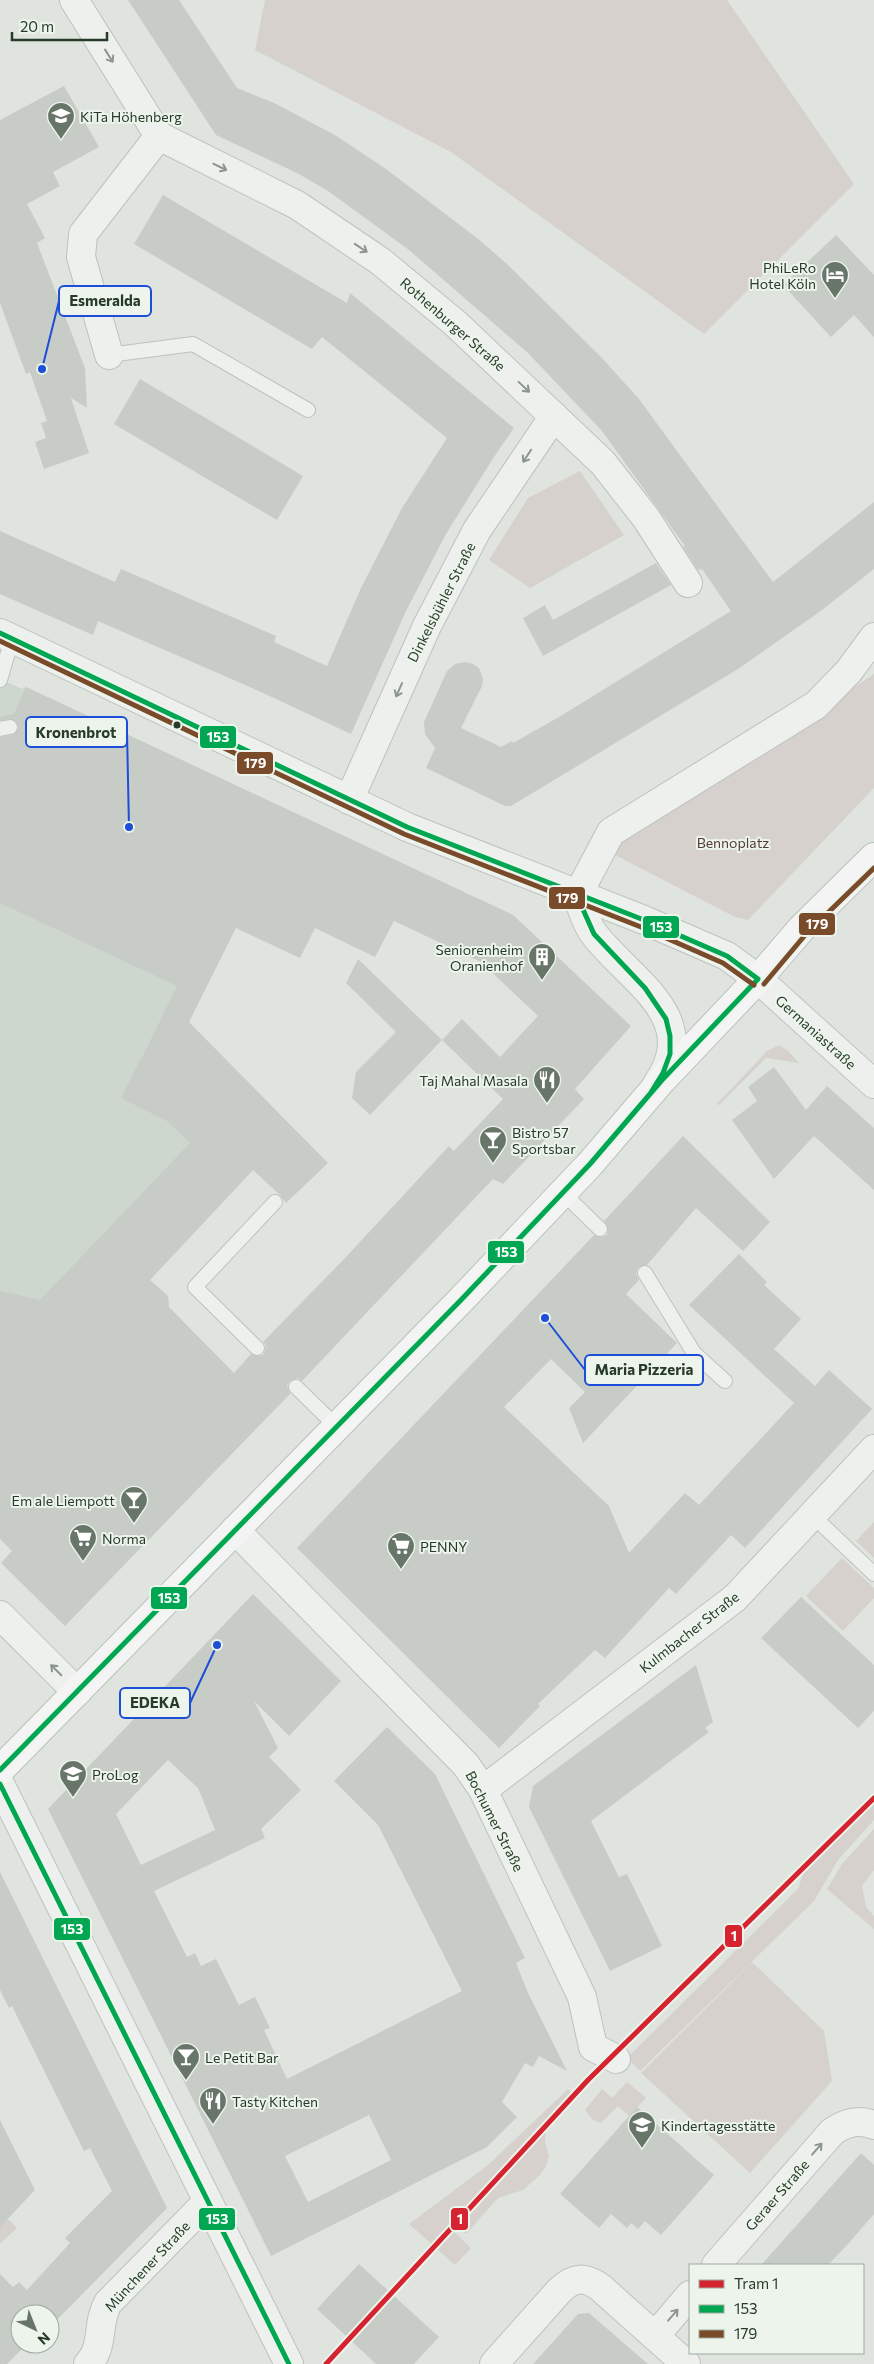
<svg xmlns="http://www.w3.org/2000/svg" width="874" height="2364" font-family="Commissioner,sans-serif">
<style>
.built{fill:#cdd7ce}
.green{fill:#d6d1cd}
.building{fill:#c7ccc7;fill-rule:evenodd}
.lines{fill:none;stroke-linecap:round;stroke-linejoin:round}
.lane-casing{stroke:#bdc2bd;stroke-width:16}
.street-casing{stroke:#bdc2bd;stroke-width:30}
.primary-casing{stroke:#bbc1bc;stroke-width:30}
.lane{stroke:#eef0ee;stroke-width:14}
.street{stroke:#eef0ee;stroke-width:28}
.primary{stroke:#f3f4f3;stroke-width:28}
.bus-1-casing{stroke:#ecf4ec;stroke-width:9}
.bus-2-casing{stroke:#ecf4ec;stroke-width:9}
.bus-1{stroke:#00a651;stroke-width:5}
.bus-2{stroke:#7a4b2a;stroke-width:5}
.tram-1-casing{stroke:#ecf4ec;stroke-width:9}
.tram-1{stroke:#d52330;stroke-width:5}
.oneway{stroke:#8b968c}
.bus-dot{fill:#283b29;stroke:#ecf4ec;stroke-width:2}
.labels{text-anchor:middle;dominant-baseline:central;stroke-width:4;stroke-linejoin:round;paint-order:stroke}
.poi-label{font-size:14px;fill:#283b29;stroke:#ecf4ec;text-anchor:start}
.street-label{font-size:14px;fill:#283b29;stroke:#ecf4ec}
.park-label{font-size:14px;fill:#563d36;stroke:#ecf4ec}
.leader{fill:none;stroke:#1d4ed8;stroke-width:2}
.callout-dot{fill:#1d4ed8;stroke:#ecf4ec;stroke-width:2}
.callout{fill:#ecf4ec;stroke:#1d4ed8;stroke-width:2}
.callout-label{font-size:15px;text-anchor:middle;font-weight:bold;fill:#283b29}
.line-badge{stroke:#ecf4ec;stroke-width:2}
.badge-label{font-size:14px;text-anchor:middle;font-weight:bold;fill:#fff}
</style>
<rect width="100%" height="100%" fill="#dfe4df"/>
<path class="built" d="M0 679 22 689 26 687 271 802 141 1057 253 1170 20 1418 0 1399Z"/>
<path class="green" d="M265 0H727L854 184 704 334 451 152 255 50Z
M580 471 624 535 530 588 489 560 528 498Z
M874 674V788L748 920 735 917 613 854 620 842Z
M779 1045 787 1050 799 1063 766 1058 719 1105 717 1104 767 1051Z
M874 1522V1558L856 1541Z
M842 1558 874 1588V1598L843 1631 806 1596Z
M874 1794V1820L838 1860 814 1901 640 2071 627 2058 798 1889 807 1861Z
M874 1829V1870L862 1886 866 1907 874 1916V1929L827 1889 842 1864Z
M752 1962 824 2031 832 2081 750 2173 641 2073Z
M627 2082 646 2098 629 2116 618 2106 601 2123 593 2120 585 2110 602 2089 612 2098Z
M568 2089 576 2097 546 2128 545 2142 549 2156 546 2166 540 2175 523 2190 498 2198 466 2234 455 2224 451 2229 471 2248 455 2265 409 2224 488 2165Z
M0 2211 17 2228 0 2244Z"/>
<path class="building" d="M128 0H179L237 88 274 103 335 135 386 169 477 238 507 264 602 358 639 399 773 582 874 502V569L822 610 738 669 511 806H505L426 768 435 748 425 734 424 722 447 671 455 664 466 662 473 664 479 668 483 679 482 686 461 728 501 747 512 741 513 743 559 717 731 611 702 569 698 570 683 547 685 546 602 431 528 353 409 250 328 191 297 173 216 135Z
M64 86 99 147 53 172 60 186 27 204 45 238 37 243 85 368 87 408 71 398 89 453 44 469 35 442 46 438 41 423 47 421 30 372 26 374 0 303V120Z
M163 195 347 303 350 293 514 428 492 460 446 534 406 611 351 734 261 692 98 621 93 635 0 594V531L115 582 121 569 276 636 274 642 327 666 361 588 402 508 447 438 322 337 312 349 134 244Z
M836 235 874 275V337L854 315 831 337 783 285Z
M140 379 303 476 277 520 114 424Z
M656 563 671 585 543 656 523 618 545 605 553 620Z
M26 687 513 915 631 1026 575 1089 584 1099 503 1184 493 1179 302 1381 298 1378 290 1381 287 1385 290 1394 65 1626 1 1563 12 1551 0 1539V1291L40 1300 190 1143 167 1121 121 1098 177 986 0 903V738L15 734 19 726 13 719 0 720V717L14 714ZM394 921 481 962 538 1016 500 1057 462 1019 442 1040 503 1099 454 1151 449 1146 346 1257 263 1342 266 1346 264 1354 259 1356 251 1354 234 1373 169 1307 168 1296 150 1280 253 1170 281 1196 286 1203 328 1163 189 1022 236 928 300 958 315 928 375 957Z
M358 959 442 1040 370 1115 352 1098 356 1072 396 1032 346 983Z
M774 1067 806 1110 827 1086 874 1128V1190L814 1136 774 1179 732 1120 757 1101 748 1087Z
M683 1136 770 1222 743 1251 696 1208 647 1265 638 1268 636 1274 639 1280 626 1294 677 1343 583 1443 569 1408 585 1392 551 1359 504 1407 609 1506 629 1553 685 1493 699 1505 794 1403 689 1305 739 1254 767 1282 764 1285 801 1319 774 1349 815 1386 829 1370 872 1409 745 1548 731 1535 676 1594 669 1588 605 1658 595 1650 538 1704 540 1706 499 1748 297 1548 594 1235 602 1237 607 1235 608 1227 604 1221Z
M253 1594 341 1681 289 1736 254 1701 278 1748 269 1757 301 1790 261 1829 265 1838 154 1891 187 1957 195 1953 201 1966 216 1959 239 2005 255 1997 270 2028 264 2030 287 2079 462 1991 378 1825 334 1781 387 1727 435 1774 525 1958 516 1963 528 1993 567 2071 539 2056 533 2067 525 2063 502 2102 517 2117 487 2147 271 2256 48 1809ZM168 1760 198 1788 215 1830 141 1865 116 1814ZM369 2115 391 2160 308 2202 285 2156Z
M801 1597 874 1665V1711L858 1728 761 1638Z
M696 1665 713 1722 705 1728 709 1732 591 1821 619 1877 627 1874 662 1946 610 1971 529 1807 533 1786Z
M0 1872 167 2208 50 2327V2314H20V2344H27L7 2364H0V2274L13 2287 19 2282 27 2290 70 2243 65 2238 112 2191 90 2148 84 2151 12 2006 9 2008 0 1990Z
M637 2107 714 2175 661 2235 645 2221 638 2229 631 2223 627 2228 611 2214 599 2228 560 2194Z
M0 2120 35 2190 0 2227Z
M861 2153 874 2165V2214L848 2244 828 2265H761Z
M359 2264 439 2337 414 2364H376L317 2309Z
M589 2313 604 2326 648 2364H533L578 2314Z"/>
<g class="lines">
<defs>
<path id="lane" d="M109 355 193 344 308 410
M0 680 12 639
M0 729 10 727
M563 1193 600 1229
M645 1273 694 1353 725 1381
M257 1348 195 1287 275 1202
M296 1387 336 1426
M813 1516 874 1574"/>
<path id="street" d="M74 0 159 136 297 205 380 261 455 323 603 463 646 518 688 583
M109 355 81 257 83 234 159 136
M0 633 407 827 644 920 727 956 758 979 874 1084
M349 800 427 626 477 530 554 416
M577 896 611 832 816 705 849 671 874 637
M577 896C582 908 586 924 594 934 628 979 704 1017 657 1084
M235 1530 466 1765 483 1790 582 1997 593 2047 616 2059
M0 1615 77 1692
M0 1784 289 2364
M483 1790 735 1598 874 1449
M716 2265 832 2132C846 2122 859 2119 874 2125
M655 2336 690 2295
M88 2364C105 2346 96 2324 108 2303L208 2201
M494 2364 560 2290C574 2277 585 2276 601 2288L686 2364"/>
<path id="primary" d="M0 1770 460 1301 590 1164 662 1080 758 979 801 929 874 857"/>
</defs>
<use href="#lane" class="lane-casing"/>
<use href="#street" class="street-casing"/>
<use href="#primary" class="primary-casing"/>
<use href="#lane" class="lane"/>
<use href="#street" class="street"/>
<use href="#primary" class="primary"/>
<defs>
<path id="bus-1" d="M0 633 407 827 644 920 727 956 758 979 662 1080 590 1164 460 1301 0 1770
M566 891 577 896 594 934 645 988 666 1019 670 1036V1054L663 1073 650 1094
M0 1784 289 2364"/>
<path id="bus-2" d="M0 641 404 834 641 927 723 963 754 985
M764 984 806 934 874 868"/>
</defs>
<use href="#bus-1" class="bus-1-casing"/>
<use href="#bus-2" class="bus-2-casing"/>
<use href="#bus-1" class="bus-1"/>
<use href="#bus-2" class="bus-2"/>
<defs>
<path id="tram-1" d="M326 2364 588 2080 874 1798"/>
</defs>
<use href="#tram-1" class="tram-1-casing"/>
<use href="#tram-1" class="tram-1"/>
</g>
<defs><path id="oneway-shaft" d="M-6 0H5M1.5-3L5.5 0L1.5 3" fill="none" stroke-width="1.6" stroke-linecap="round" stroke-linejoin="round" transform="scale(1.25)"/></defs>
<g class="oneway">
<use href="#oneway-shaft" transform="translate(109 56) rotate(58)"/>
<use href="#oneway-shaft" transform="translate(220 167) rotate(26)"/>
<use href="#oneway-shaft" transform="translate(361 248) rotate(34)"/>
<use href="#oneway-shaft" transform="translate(524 387) rotate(43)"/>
<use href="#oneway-shaft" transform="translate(527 456) rotate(123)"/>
<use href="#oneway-shaft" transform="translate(399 690) rotate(114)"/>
<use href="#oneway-shaft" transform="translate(56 1670) rotate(-135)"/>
<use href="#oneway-shaft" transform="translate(817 2149) rotate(-49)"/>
<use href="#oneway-shaft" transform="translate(673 2315) rotate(-49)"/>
</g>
<defs>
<symbol id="school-pin" viewBox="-11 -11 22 30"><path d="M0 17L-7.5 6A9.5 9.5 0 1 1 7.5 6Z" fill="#687669" stroke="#ecf4ec"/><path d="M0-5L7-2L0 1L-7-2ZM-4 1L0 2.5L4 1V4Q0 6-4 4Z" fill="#fff"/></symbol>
<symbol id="hotel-pin" viewBox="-11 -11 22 30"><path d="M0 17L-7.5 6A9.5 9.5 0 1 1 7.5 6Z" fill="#687669" stroke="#ecf4ec"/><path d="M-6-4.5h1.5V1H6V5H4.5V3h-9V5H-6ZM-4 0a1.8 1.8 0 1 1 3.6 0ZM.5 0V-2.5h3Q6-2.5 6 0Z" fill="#fff"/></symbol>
<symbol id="building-pin" viewBox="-11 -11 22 30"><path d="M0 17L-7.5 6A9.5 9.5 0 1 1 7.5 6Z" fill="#687669" stroke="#ecf4ec"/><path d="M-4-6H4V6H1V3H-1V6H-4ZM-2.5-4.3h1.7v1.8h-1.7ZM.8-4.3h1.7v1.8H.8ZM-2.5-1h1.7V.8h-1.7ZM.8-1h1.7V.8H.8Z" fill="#fff"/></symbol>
<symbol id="restaurant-pin" viewBox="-11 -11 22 30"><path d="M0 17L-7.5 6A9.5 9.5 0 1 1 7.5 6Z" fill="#687669" stroke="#ecf4ec"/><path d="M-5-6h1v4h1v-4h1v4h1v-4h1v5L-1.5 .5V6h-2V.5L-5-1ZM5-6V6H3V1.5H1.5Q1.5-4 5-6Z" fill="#fff"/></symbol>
<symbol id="bar-pin" viewBox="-11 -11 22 30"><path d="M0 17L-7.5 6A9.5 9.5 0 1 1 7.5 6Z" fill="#687669" stroke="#ecf4ec"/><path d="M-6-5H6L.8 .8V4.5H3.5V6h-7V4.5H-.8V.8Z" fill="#fff"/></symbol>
<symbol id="supermarket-pin" viewBox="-11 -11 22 30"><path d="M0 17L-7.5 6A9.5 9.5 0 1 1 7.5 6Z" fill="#687669" stroke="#ecf4ec"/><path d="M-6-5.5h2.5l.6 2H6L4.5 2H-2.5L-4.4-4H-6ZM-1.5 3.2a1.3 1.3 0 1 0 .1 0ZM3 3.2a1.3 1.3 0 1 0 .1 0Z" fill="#fff"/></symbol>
</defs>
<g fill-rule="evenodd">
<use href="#school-pin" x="45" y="100" width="32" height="43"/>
<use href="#hotel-pin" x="819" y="259" width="32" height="43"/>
<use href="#building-pin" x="526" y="941" width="32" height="43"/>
<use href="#restaurant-pin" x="531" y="1064" width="32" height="43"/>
<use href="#bar-pin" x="477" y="1124" width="32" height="43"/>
<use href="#bar-pin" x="118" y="1484" width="32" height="43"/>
<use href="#supermarket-pin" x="67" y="1522" width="32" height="43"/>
<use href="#supermarket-pin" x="385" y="1530" width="32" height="43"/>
<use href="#school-pin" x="57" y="1758" width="32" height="43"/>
<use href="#bar-pin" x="170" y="2041" width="32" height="43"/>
<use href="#restaurant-pin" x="197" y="2085" width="32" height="43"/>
<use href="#school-pin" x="626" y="2109" width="32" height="43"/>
</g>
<circle class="bus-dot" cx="177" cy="725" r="4.5"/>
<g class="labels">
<g class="poi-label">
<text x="80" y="116">KiTa Höhenberg</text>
<text x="816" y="267" text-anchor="end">PhiLeRo<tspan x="816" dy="16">Hotel Köln</tspan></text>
<text x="523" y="949" text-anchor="end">Seniorenheim<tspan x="523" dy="16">Oranienhof</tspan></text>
<text x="528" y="1080" text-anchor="end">Taj Mahal Masala</text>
<text x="512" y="1132">Bistro 57<tspan x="512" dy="16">Sportsbar</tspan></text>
<text x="115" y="1500" text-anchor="end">Em ale Liempott</text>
<text x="102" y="1538">Norma</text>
<text x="420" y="1546">PENNY</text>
<text x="92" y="1774">ProLog</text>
<text x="205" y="2057">Le Petit Bar</text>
<text x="232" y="2101">Tasty Kitchen</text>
<text x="661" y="2125">Kindertagesstätte</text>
</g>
<g class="street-label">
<text transform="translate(453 324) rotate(41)">Rothenburger Straße</text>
<text transform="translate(441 602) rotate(-63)">Dinkelsbühler Straße</text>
<text transform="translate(816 1032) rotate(42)">Germaniastraße</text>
<text transform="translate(689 1632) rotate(-38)">Kulmbacher Straße</text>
<text transform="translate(495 1821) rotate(63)">Bochumer Straße</text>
<text transform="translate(777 2195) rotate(-49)">Geraer Straße</text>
<text transform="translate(147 2266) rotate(-47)">Münchener Straße</text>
</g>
<g class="park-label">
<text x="733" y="842">Bennoplatz</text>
</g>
</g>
<path class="leader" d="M42 369L59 301M129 827L127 732M545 1318L585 1370M217 1645L190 1703"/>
<g class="callout-dot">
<circle cx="42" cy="369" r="5"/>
<circle cx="129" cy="827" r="5"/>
<circle cx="545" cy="1318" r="5"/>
<circle cx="217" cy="1645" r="5"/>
</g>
<g class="callout">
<rect x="59" y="286" width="92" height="30" rx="5"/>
<rect x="26" y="717" width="101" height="30" rx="5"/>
<rect x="585" y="1355" width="118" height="30" rx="5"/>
<rect x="120" y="1688" width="70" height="30" rx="5"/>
</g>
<g class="callout-label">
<text x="105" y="306">Esmeralda</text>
<text x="76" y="738">Kronenbrot</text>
<text x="644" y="1375">Maria Pizzeria</text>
<text x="155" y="1708">EDEKA</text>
</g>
<g class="line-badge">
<rect x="199" y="725" width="38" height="24" rx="5" fill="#00a651"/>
<rect x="236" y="751" width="38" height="24" rx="5" fill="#7a4b2a"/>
<rect x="548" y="886" width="38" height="24" rx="5" fill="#7a4b2a"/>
<rect x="798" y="912" width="38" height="24" rx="5" fill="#7a4b2a"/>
<rect x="642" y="915" width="38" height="24" rx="5" fill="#00a651"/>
<rect x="487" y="1240" width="38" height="24" rx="5" fill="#00a651"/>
<rect x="150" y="1586" width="38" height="24" rx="5" fill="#00a651"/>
<rect x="53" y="1917" width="38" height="24" rx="5" fill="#00a651"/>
<rect x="724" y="1924" width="19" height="24" rx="5" fill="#d52330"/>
<rect x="198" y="2207" width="38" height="24" rx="5" fill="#00a651"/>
<rect x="450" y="2207" width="19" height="24" rx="5" fill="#d52330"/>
</g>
<g class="badge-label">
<text x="218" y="742">153</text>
<text x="255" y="768">179</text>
<text x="567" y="903">179</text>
<text x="817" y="929">179</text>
<text x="661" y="932">153</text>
<text x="506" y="1257">153</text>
<text x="169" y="1603">153</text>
<text x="72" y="1934">153</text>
<text x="734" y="1941">1</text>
<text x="217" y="2224">153</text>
<text x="460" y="2224">1</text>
</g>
<rect x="689" y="2264" width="175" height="90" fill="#ecf4ec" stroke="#9eaa9e"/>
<rect x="699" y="2280" width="25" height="8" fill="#d52330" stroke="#9eaa9e"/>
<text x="734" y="2289" font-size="15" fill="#283b29">Tram 1</text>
<rect x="699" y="2305" width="25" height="8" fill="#00a651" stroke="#9eaa9e"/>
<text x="734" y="2314" font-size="15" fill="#283b29">153</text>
<rect x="699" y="2330" width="25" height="8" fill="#7a4b2a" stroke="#9eaa9e"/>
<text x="734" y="2339" font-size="15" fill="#283b29">179</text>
<g transform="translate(35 2329) rotate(137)"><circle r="24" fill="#ecf4ec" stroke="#9eaa9e"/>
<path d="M0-4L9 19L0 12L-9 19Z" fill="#687669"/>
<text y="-8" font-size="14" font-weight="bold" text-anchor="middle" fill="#283b29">N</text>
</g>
<path d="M12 32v8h95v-8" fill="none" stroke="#283b29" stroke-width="2.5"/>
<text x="20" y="32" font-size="15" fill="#283b29" stroke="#ecf4ec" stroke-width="4" paint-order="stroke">20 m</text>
</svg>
